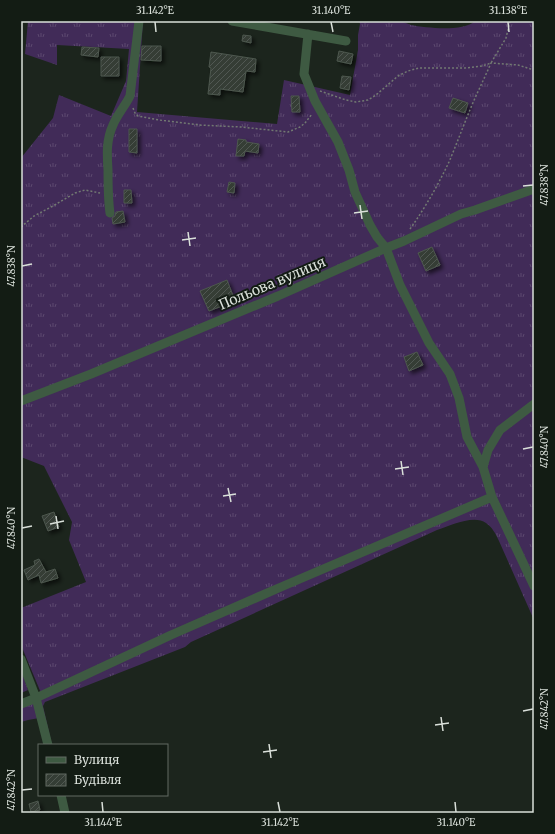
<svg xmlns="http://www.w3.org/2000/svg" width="555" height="834" font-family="Merriweather,serif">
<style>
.grass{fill:url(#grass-tufts)}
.building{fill:url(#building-hatch);stroke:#4d574e;filter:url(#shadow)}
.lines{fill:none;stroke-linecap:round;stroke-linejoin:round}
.path{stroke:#727972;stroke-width:1.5;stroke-dasharray:2 2;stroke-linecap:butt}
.minor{stroke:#3e5a42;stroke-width:9}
.ticks{fill:none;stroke:#d9dfd9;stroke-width:1.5}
.labels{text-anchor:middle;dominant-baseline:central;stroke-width:4;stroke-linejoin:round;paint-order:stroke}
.street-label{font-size:14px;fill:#d9dfd9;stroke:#131c14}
.neatline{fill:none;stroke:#d9dfd9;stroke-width:1.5}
.ticks-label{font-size:10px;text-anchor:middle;fill:#d9dfd9}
</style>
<defs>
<pattern id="grass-tufts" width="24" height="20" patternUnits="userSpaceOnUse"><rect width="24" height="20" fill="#412b58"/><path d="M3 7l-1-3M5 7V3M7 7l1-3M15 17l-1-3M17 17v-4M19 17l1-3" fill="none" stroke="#5c496f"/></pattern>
<pattern id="building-hatch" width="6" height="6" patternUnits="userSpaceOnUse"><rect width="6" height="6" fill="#343d35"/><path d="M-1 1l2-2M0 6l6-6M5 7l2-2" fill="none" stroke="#515952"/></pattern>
<filter id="shadow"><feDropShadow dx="3" dy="3" stdDeviation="2" flood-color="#0009"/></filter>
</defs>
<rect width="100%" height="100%" fill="#1c251d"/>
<path class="grass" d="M28 21H143L137 112 277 124 284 80 350 95 358 50V35L360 24 359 21C371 21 384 20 396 21 401 21 406 23 411 25 427 28 463 32 475 21H534V620L499 541C496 534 492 527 486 523 474 514 449 526 437 530L191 642 185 647 45 702 43 706 52 745 39 718 28 720 21 722V701L41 693 21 645V608L86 582 69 540 72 522 44 466 21 457V158L53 118 59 95 111 116 126 81 129 49 57 45V65L25 54Z
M21 669 28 690 21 693Z"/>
<path class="building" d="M243 35 251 36V43L242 41Z
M142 46H161V61L141 60Z
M82 47 99 48 98 57 81 55Z
M339 51 353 54 351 64 337 61Z
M211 52 256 59 255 72 246 71 243 92 220 89V95L208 94 211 68 209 67Z
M101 57H119V76H101Z
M342 76 351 77 349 90 340 88Z
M291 96H299L300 112H292Z
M453 98 468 103 465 113 449 108Z
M129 129H137V153L129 152Z
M238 139 246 140V142L259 144 258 153 245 151 244 156H236Z
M229 182 235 183 234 193 227 192Z
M124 190H131L132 203H124Z
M123 211 125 222 113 224 112 218 115 216 116 212Z
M432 247 440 265 426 271 418 253Z
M227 280 235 301 209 311 200 291Z
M417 352 423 365 409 371 404 357Z
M54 512 59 527 48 531 42 516Z
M39 559 46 572 55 569 58 578 41 583 39 575 28 580 24 570 35 565 34 561Z
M38 801 40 810 31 812 29 804Z"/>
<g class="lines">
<path class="path" d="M320 91 346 100 356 102 368 100 376 95 398 76 408 71 419 68H465L482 66 491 63 506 38 510 21
M133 108 135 113 138 116 159 120 199 125 241 127 288 132 300 127 305 123 312 114
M21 227 34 216 53 206 75 193 85 190 100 193
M410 229C425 208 438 185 449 162 457 143 464 124 472 105 478 91 485 77 491 63L518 65 534 70"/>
<path class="minor" d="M232 21 346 41
M308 34 304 74 315 101 338 142 349 170 355 192 370 225 377 237 386 248 400 285 429 343 450 374 459 398 467 437 483 467 492 497
M110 213C108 199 108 185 108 170 107 155 106 140 113 125 117 115 125 106 130 96L139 21
M21 401 91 374 278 296 386 248 404 241 461 214 475 210 534 189
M483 467 488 450 500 430 534 404
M21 659 36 698 48 745
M21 704 36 698 171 635 281 587 492 497 534 586
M61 795 65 813"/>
</g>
<path class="ticks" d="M155 22 156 32M331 22 333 32M508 22 509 32M523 186 533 185M360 205 362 219M354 213 368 211M188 232 190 246M182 240 196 238M22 266 32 264M523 449 533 447M401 461 403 475M395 469 409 467M228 488 231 502M223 496 236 494M56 516 58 529M50 524 64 521M22 528 32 526M523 711 533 709M441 717 443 731M435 725 449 723M269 744 271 758M263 752 277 750M22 790 32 789M102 802 103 812M278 802 280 812M455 802 456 812"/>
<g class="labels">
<g class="street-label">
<text transform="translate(272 283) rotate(-23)">Польова вулиця</text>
</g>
</g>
<rect width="555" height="834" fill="none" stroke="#131c14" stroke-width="44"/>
<rect x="38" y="744" width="130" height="52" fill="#131c14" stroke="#626a63"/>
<rect x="46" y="757" width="20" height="6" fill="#3e5a42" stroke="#626a63"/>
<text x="74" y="764" font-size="12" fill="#d9dfd9">Вулиця</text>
<rect x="46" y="774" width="20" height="12" fill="url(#building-hatch)" stroke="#626a63"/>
<text x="74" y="784" font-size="12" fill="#d9dfd9">Будівля</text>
<rect x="22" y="22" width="511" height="790" class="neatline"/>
<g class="ticks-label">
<text x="155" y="14">31.142°E</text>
<text x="331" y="14">31.140°E</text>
<text x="508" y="14">31.138°E</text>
<text transform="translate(544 185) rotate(-90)" y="4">47.838°N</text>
<text transform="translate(11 266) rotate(-90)" y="4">47.838°N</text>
<text transform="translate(544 447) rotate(-90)" y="4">47.840°N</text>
<text transform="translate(11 528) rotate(-90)" y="4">47.840°N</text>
<text transform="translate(544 709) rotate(-90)" y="4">47.842°N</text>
<text transform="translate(11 790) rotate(-90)" y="4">47.842°N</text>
<text x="103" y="826">31.144°E</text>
<text x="280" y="826">31.142°E</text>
<text x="456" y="826">31.140°E</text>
</g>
</svg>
